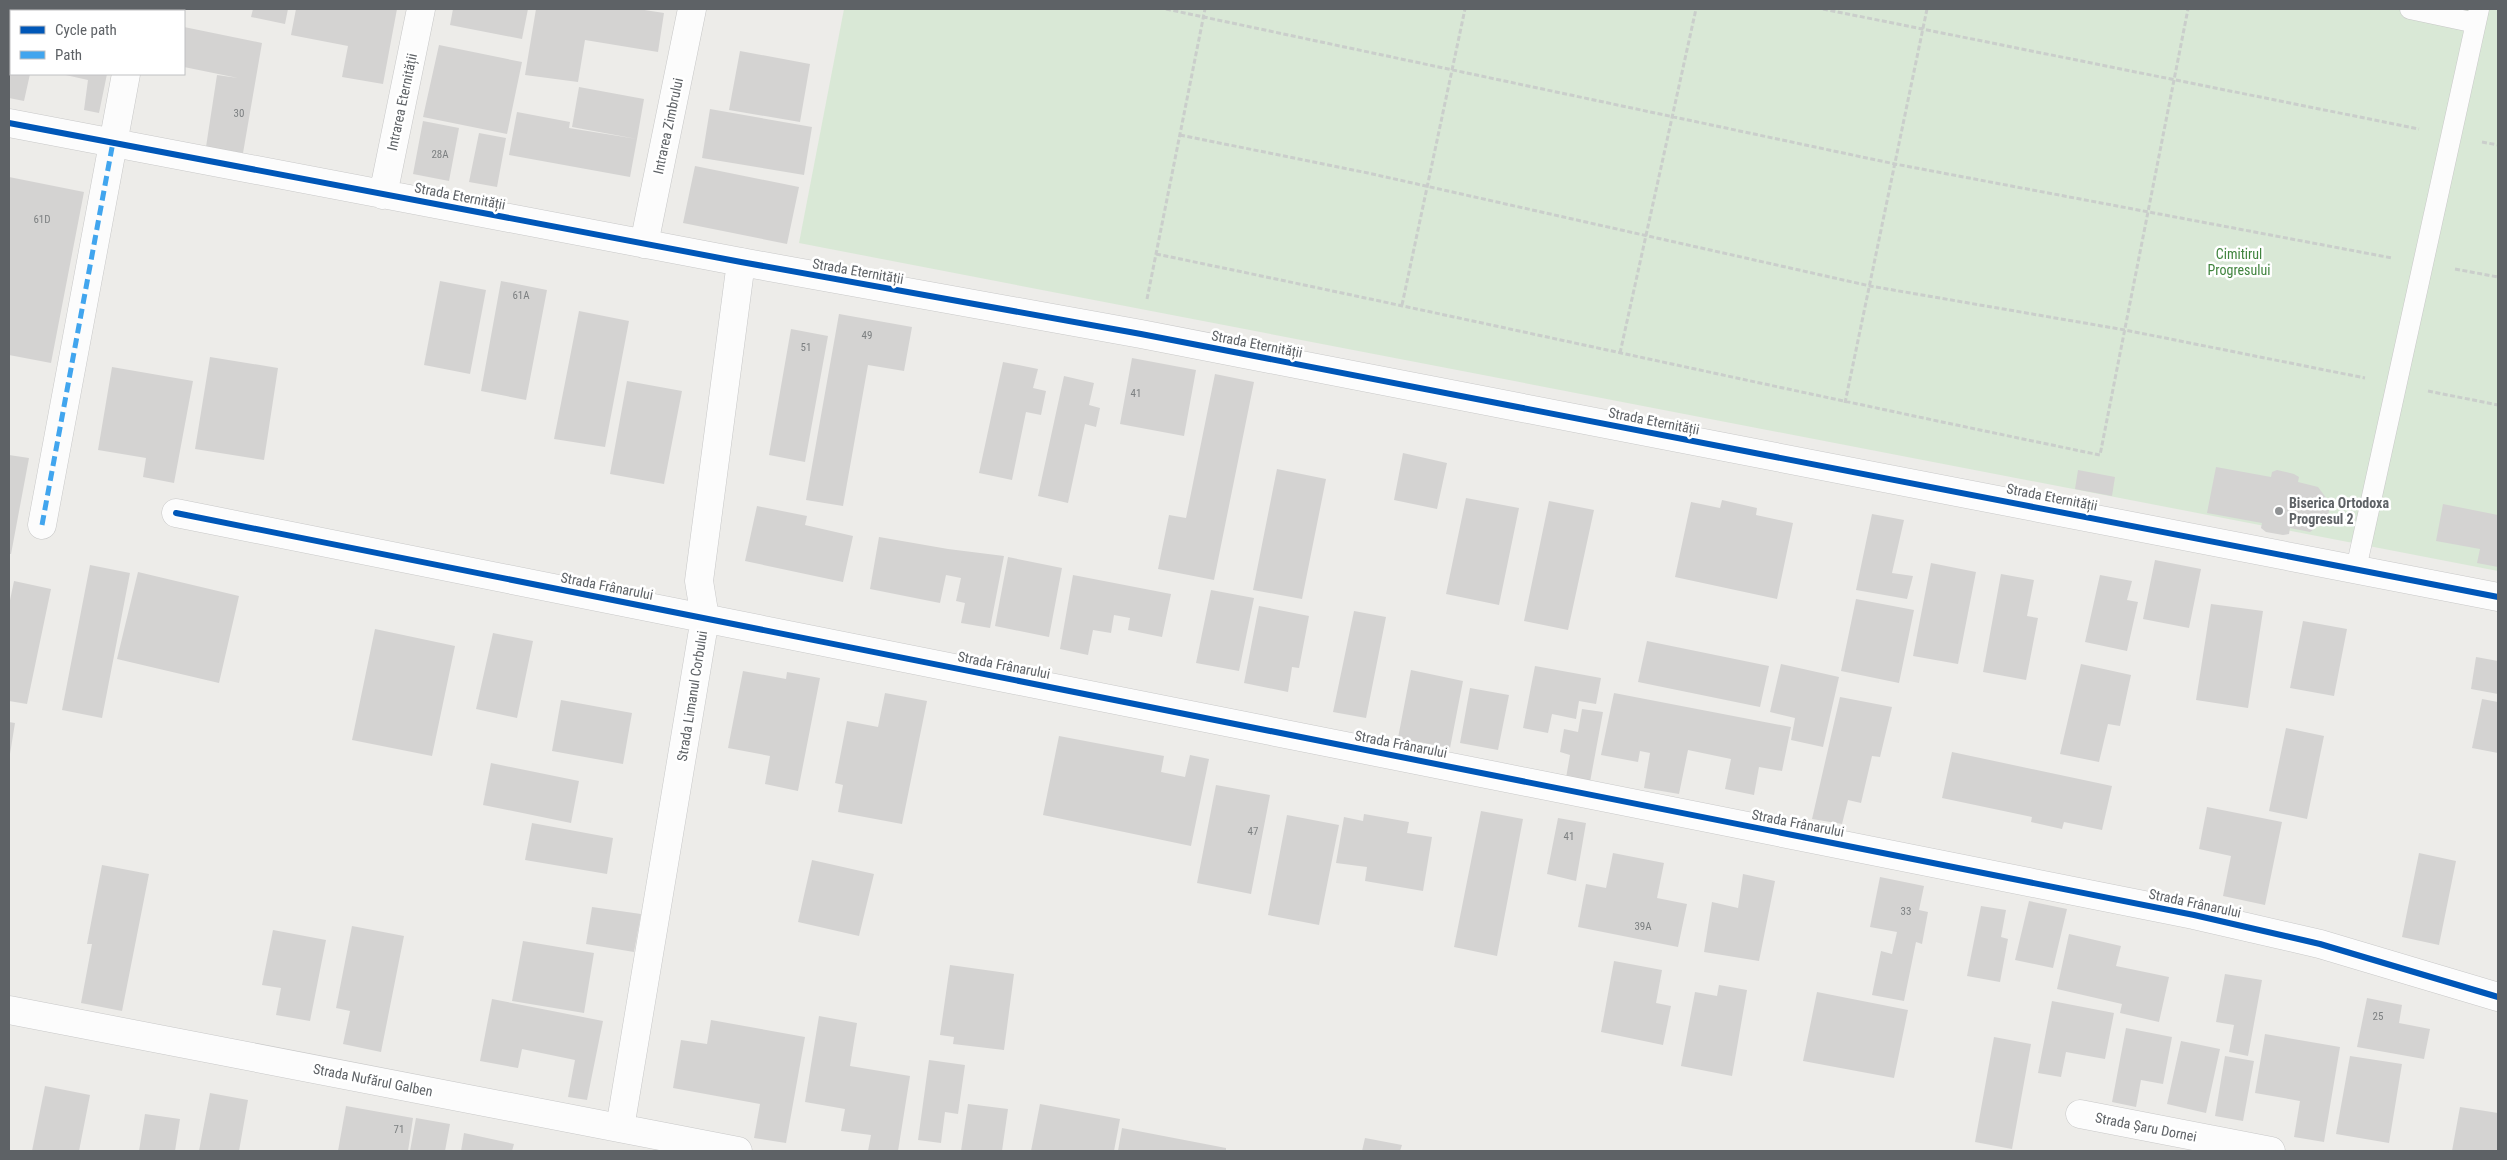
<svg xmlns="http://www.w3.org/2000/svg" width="2507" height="1160" font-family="'Roboto Condensed',sans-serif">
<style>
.green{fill:#d9e8d6}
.building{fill:#d4d3d2}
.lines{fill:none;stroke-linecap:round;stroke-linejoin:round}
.lane-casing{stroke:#c8c8c8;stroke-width:21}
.street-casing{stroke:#c8c8c8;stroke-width:29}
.path{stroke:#cacecb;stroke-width:3;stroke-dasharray:5 2.5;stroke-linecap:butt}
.lane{stroke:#fcfcfc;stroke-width:20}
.street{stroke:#fcfcfc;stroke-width:28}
.quiet{stroke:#41a5ee;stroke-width:5;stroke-dasharray:10 5;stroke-linecap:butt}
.cycleway-casing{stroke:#fff;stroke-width:9}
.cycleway{stroke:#0057b8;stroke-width:6}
.poi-dot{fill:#909294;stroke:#fff;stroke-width:2}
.labels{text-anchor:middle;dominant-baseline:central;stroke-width:5;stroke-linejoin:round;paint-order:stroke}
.number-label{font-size:11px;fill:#7d8082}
.street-label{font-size:14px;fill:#5e6266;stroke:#fff}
.park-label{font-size:14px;fill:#40843e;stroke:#fff}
.poi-label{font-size:14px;font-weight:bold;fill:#5e6266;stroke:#fff;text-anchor:start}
</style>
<rect width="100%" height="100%" fill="#edece9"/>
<path class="green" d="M844 9H2498V571L799 243Z"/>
<path class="building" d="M9 9 34 10 11 11V74H30L24 101 9 98Z
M253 9H288L285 24 251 17Z
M296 9H397L383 84 342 77 348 46 291 35Z
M453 9H528L522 39 450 25Z
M536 9H638L664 13 658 52 585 40 578 82 525 75Z
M184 27 262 43 243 153 206 147 217 75 238 78 184 67Z
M439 45 522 62 507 134 423 117Z
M740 51 810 64 800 122 729 110Z
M61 74H107L99 113 84 110 88 80Z
M579 87 644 99 637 139 572 127Z
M710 109 812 127 804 175 702 158Z
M517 112 570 122 569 128 637 139 630 177 509 155Z
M423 121 459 128 449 181 413 174Z
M479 133 506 138 497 187 469 182Z
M695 166 799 187 787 244 683 223Z
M9 177 84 192 51 363 9 355Z
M440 281 486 290 470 374 424 365Z
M501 281 547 290 526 400 481 391Z
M579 311 629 321 605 447 554 439Z
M839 314 912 327 904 371 868 365 843 506 806 500Z
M791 329 828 336 805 462 769 455Z
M210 357 278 368 264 460 195 449Z
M1132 358 1196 370 1184 436 1120 424Z
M1003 362 1038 369 1033 388 1046 391 1041 415 1026 412 1012 480 979 473Z
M112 367 193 381 174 483 143 477 146 458 98 450Z
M1215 374 1254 382 1214 580 1158 569 1169 515 1186 518Z
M1064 376 1094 383 1089 405 1100 408 1096 427 1085 424 1068 503 1038 496Z
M627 381 682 391 664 484 610 474Z
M1403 453 1447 463 1437 509 1394 500Z
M9 455 29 458 11 554H9Z
M2216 467 2271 477 2272 472 2277 470 2294 474 2299 477 2298 482 2318 487 2330 503 2328 518 2310 532 2290 528 2289 534 2283 535 2266 532 2261 528 2262 523 2207 513Z
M1277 469 1326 479 1302 599 1253 590Z
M2078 470 2115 477 2112 496 2075 489Z
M1466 498 1519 508 1499 605 1446 594Z
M1722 500 1757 508 1756 515 1793 523 1777 599 1675 577 1691 502 1720 508Z
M1549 501 1594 510 1568 630 1524 621Z
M2443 504 2498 515V567L2477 563 2480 549 2436 541Z
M757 506 807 516 805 525 853 536 843 582 745 561Z
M1872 514 1904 520 1892 573 1913 576 1907 599 1856 590Z
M879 537 948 549 1004 556 990 628 961 623 965 603 956 601 961 578 946 575 940 603 870 589Z
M1008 557 1062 568 1049 637 995 626Z
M2155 560 2201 569 2189 628 2143 619Z
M1931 563 1976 572 1958 664 1913 656Z
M90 565 130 573 102 718 62 710Z
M138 572 239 596 219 683 117 659Z
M2001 574 2034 580 2027 616 2038 618 2026 680 1983 672Z
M1073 575 1171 594 1162 637 1128 630 1130 618 1114 615 1111 633 1093 630 1088 655 1060 649Z
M2100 575 2132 581 2127 600 2138 602 2127 651 2085 642Z
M14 581 51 589 27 704 9 701V605Z
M1211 590 1254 598 1239 671 1196 663Z
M1856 599 1914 610 1899 683 1841 671Z
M2211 604 2263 611 2248 708 2196 700Z
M1259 606 1309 616 1299 668 1292 667 1288 692 1244 683Z
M1354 611 1386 617 1366 718 1333 712Z
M2303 621 2347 629 2334 696 2290 688Z
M375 629 455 646 432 756 352 740Z
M493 633 533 641 517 718 476 709Z
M1647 641 1769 666 1760 707 1638 682Z
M2476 657 2498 661V694L2471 689Z
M1781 664 1839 677 1823 747 1791 740 1795 718 1770 712Z
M2081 664 2131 675 2120 726 2108 724 2099 762 2060 754Z
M1535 666 1601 678 1596 704 1579 701 1576 719 1552 714 1548 733 1523 728Z
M1411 670 1463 681 1450 748 1398 738Z
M743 671 786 679 787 672 820 678 798 791 765 784 770 756 728 748Z
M1470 688 1509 695 1498 750 1460 743Z
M885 693 927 701 902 824 838 812 843 785 835 783 847 721 878 727Z
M1614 693 1791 727 1782 771 1759 767 1754 795 1725 789 1731 759 1688 750 1679 794 1644 788 1650 753 1640 751 1638 762 1601 755Z
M1840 697 1892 707 1880 757 1872 756 1861 803 1848 800 1842 824 1812 819Z
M2482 699 2498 702V753L2472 748Z
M561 700 632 713 623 764 552 751Z
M1582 709 1603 712 1590 782 1566 778 1570 755 1560 752 1564 729 1578 732Z
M9 722 15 723 10 754H9Z
M2286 728 2324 736 2307 819 2269 811Z
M1059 736 1164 756 1161 772 1185 777 1190 755 1209 759 1191 846 1043 815Z
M1952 752 2112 786 2102 830 2064 822 2062 829 2031 822 2032 817 1942 798Z
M491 763 579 781 571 823 483 805Z
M1216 785 1270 795 1251 894 1197 883Z
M2207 807 2282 822 2265 905 2223 896 2231 856 2199 849Z
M1481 811 1523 819 1497 956 1454 947Z
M1364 814 1409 822 1407 833 1432 837 1423 891 1365 881 1367 867 1336 863 1344 817 1363 821Z
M1287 815 1339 825 1319 925 1268 915Z
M1558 818 1586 823 1576 881 1547 874Z
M532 823 613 838 607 874 525 860Z
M1613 853 1664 863 1657 898 1687 904 1678 947 1578 927 1586 884 1606 888Z
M2419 853 2456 861 2439 945 2402 937Z
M812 860 874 874 859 936 798 922Z
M102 865 149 874 122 1011 81 1003 92 944H87Z
M1743 874 1775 881 1759 961 1704 952 1712 902 1738 908Z
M1880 877 1924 886 1919 910 1928 912 1922 944 1916 942 1904 1001 1872 995 1881 951 1892 954 1897 932 1870 927Z
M2029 901 2067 909 2053 968 2015 960Z
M1981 906 2006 910 2001 937 2008 939 2000 982 1967 976Z
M592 907 641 914 634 952 586 944Z
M352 926 404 936 381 1052 343 1044 350 1011 336 1008Z
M273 930 326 940 310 1021 276 1015 281 988 262 985Z
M2069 934 2121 946 2116 966 2169 977 2159 1022 2120 1013 2122 1004 2057 989Z
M523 941 594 953 584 1013 512 1001Z
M1614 961 1662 970 1656 1003 1671 1006 1663 1045 1601 1032Z
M950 965 1014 974 1004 1050 953 1044 954 1037 940 1035Z
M2225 974 2262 980 2248 1056 2229 1052 2234 1025 2216 1022Z
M1719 985 1747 990 1732 1076 1681 1066 1695 992 1717 996Z
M1817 992 1908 1010 1894 1078 1803 1061Z
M2367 998 2402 1005 2399 1023 2430 1029 2424 1059 2357 1047Z
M492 999 603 1021 587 1100 568 1097 575 1060 522 1049 518 1068 480 1061Z
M2052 1001 2114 1013 2105 1059 2066 1052 2061 1077 2038 1073Z
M819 1016 857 1023 850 1066 910 1076 898 1151H868L871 1135 841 1131 845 1109 805 1102Z
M711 1020 805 1037 786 1143 754 1138 760 1104 673 1088 681 1040 707 1044Z
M2126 1028 2172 1037 2163 1084 2141 1080 2136 1107 2112 1102Z
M2265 1034 2340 1047 2324 1142 2294 1137 2300 1101 2255 1093Z
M1994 1037 2031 1044 2012 1149 1975 1142Z
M2181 1041 2220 1049 2206 1113 2167 1104Z
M2225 1056 2254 1061 2243 1121 2215 1116Z
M2350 1056 2402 1064 2389 1143 2336 1134Z
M929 1060 965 1065 958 1114 945 1112 941 1143 918 1140Z
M45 1086 90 1095 79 1151H32Z
M210 1093 248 1100 239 1151H199Z
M968 1104 1008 1109 1002 1151H961Z
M1040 1104 1120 1119 1114 1151H1031Z
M346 1106 413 1118 408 1151H338Z
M2460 1107 2498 1113V1151H2452Z
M145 1114 180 1119 175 1151H139Z
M416 1118 450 1124 445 1151H410Z
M1122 1128 1226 1148V1151H1118Z
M464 1133 514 1144 512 1151H461Z
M1365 1138 1402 1145 1400 1151H1362Z"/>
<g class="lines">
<defs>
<path id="lane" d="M2410 9 2476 23
M2356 569 2479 9"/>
<path id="street" d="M138 11V9
M9 123 741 262 1141 334 2498 597
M383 195 421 9
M644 244 692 9
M176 513 2194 915 2320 944 2498 997
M42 525 126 74
M9 1010 738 1151
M2080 1114 2271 1151
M620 1128 705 618 699 581 741 262"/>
</defs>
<use href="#lane" class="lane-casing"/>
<use href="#street" class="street-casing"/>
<path class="path" d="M1166 9 1895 164 2392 258
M1823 9 2419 129
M1180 135 1368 173 1870 286 2125 330 2365 378
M2482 142 2498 145
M1156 254C1471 319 1785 390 2100 455L2188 9
M2455 269 2498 277
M1147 299 1205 9
M1402 305 1465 9
M1620 353 1696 9
M2428 391 2498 405
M1845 403 1927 9"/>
<use href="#lane" class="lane"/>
<use href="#street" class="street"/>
<path class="quiet" d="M42 525 113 142"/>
<defs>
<path id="cycleway" d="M9 123 741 262 1141 334 2498 597
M176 513 2194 915 2320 944 2498 997"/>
</defs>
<use href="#cycleway" class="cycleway-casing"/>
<use href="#cycleway" class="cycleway"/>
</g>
<circle class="poi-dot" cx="2279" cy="511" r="5"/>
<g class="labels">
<g class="number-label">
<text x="239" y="113">30</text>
<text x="440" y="154">28A</text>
<text x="42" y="219">61D</text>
<text x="521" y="295">61A</text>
<text x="867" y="335">49</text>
<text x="806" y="347">51</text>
<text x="1136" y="393">41</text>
<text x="1253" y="831">47</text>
<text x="1569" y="836">41</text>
<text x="1906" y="911">33</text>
<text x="1643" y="926">39A</text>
<text x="2378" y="1016">25</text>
<text x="399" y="1129">71</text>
</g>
<g class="street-label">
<text transform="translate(402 102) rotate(-78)">Intrarea Eternității</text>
<text transform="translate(668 126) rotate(-78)">Intrarea Zimbrului</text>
<text transform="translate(460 196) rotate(11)">Strada Eternității</text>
<text transform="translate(858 271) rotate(10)">Strada Eternității</text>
<text transform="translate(1257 344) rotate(11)">Strada Eternității</text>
<text transform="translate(1654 421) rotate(11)">Strada Eternității</text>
<text transform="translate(2052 497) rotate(11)">Strada Eternității</text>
<text transform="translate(607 586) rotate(11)">Strada Frânarului</text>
<text transform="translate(1004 665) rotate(11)">Strada Frânarului</text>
<text transform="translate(692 696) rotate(-81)">Strada Limanul Corbului</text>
<text transform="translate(1401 744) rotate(11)">Strada Frânarului</text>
<text transform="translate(1798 823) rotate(11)">Strada Frânarului</text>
<text transform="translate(2195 903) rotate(12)">Strada Frânarului</text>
<text transform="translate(373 1080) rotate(11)">Strada Nufărul Galben</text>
<text transform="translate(2146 1127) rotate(11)">Strada Șaru Dornei</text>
</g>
<g class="park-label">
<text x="2239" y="254">Cimitirul<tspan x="2239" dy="16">Progresului</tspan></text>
</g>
<g class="poi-label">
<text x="2289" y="503">Biserica Ortodoxa<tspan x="2289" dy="16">Progresul 2</tspan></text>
</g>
</g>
<rect width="2507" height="1160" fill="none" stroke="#5e6266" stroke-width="20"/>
<rect x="10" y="10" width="175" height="65" fill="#ffffff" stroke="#bfc0c2"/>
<rect x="20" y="26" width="25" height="8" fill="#0057b8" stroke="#bfc0c2"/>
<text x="55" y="35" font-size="15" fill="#5e6266">Cycle path</text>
<rect x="20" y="51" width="25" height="8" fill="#41a5ee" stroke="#bfc0c2"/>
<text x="55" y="60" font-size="15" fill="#5e6266">Path</text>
</svg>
